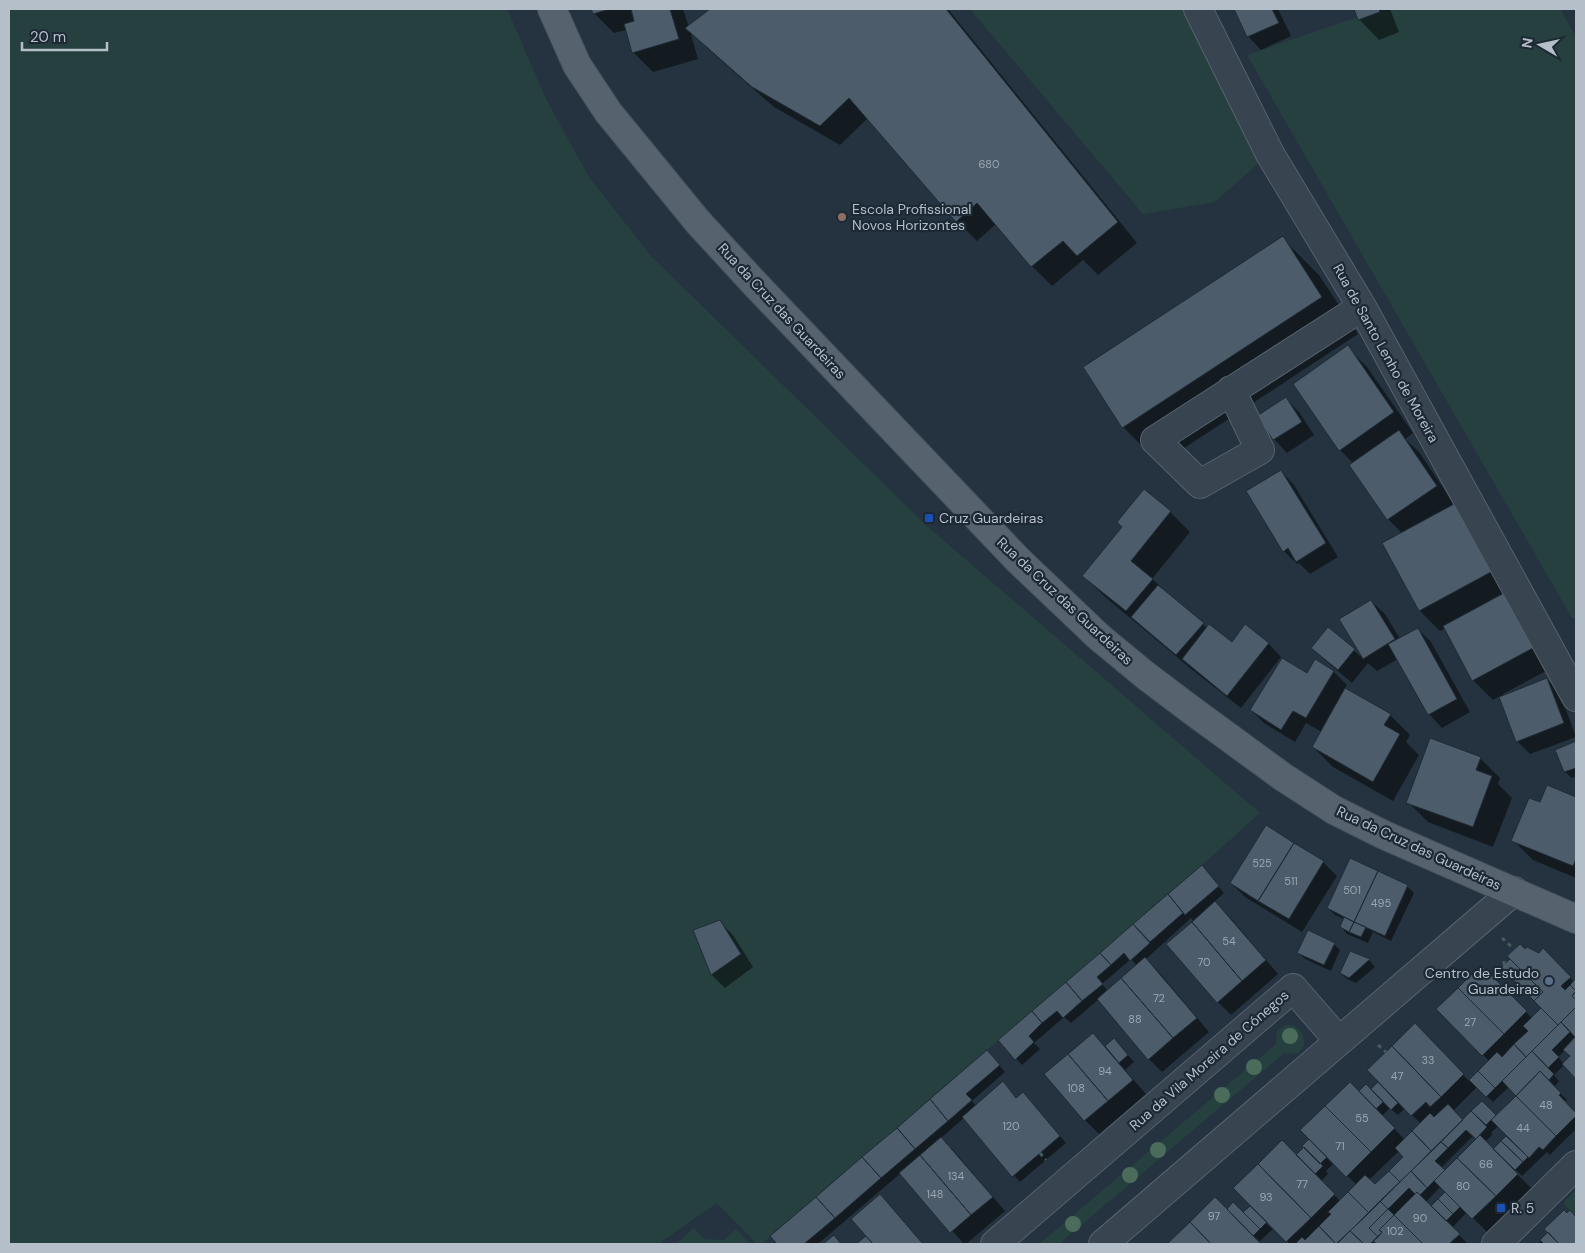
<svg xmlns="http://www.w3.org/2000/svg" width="1585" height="1253" font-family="'DM Sans',sans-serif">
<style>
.green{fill:#264040}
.shadow{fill:#0007;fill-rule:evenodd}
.building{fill:#4d5c6a;stroke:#1f2b36}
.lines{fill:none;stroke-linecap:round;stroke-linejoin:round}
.minor-casing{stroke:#56626d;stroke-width:30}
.major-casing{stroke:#44505b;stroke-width:30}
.path{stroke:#445c5c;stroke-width:3;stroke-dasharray:4 4;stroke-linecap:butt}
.minor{stroke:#38444f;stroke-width:28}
.major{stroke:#56636f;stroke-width:28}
.tree{fill:#4b6c5a}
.education-dot{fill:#8d6e63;stroke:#1d2934;stroke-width:2}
.transit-dot{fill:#1a4fb4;stroke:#1d2934;stroke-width:2}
.service-dot{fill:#5c6f8a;stroke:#1d2934;stroke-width:2}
.labels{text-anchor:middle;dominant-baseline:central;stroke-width:4.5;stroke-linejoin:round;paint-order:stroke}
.number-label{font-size:11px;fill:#9aa6b2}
.poi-label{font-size:14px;fill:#b4bfca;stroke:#1d2934;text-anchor:start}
.street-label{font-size:14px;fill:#b4bfca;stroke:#1d2934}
</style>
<rect width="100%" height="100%" fill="#24333f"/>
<path class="green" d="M9 9H507L546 99 589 177 651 256 927 526 1260 813 1202 865 762 1244H757L717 1203 658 1244H9Z
M970 9H1187L1263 159 1215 202 1143 214Z
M1381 9H1560L1576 37V618H1572L1247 55Z
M1286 1025C1299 1025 1305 1033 1304 1045L1298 1054 1284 1053 1059 1244H1039L1276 1044 1277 1030Z
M1576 1189V1217L1563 1203Z
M694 1228 704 1239 724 1240 736 1229 750 1244H676Z"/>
<path class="shadow" d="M592 9H683L689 27 712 9H948L1137 243 1098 275 1083 260 1052 286 1032 266 996 224 977 241 957 221 868 118 840 145 774 107 707 48 690 31 698 59 653 72 633 52 626 30 614 33 594 13Z
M1235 9H1278L1291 36 1261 50 1248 36Z
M1355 9H1390L1399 32 1379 40 1359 19Z
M1282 238 1319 275 1358 334 1160 464 1123 427Z
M1347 347 1367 367 1413 433 1405 439 1419 452 1456 507 1474 525 1552 668 1503 694 1504 696 1547 679 1560 693 1576 737 1530 754 1517 741 1500 696 1493 700 1473 680 1445 628 1440 631 1420 611 1384 544 1402 533 1388 519 1351 465 1353 463 1340 450 1294 384Z
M1286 399 1299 412 1314 435 1287 453 1274 439Z
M1281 471 1294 485 1338 557 1310 574 1299 563 1297 564 1284 551Z
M1144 491 1170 512 1190 532 1152 579 1207 628 1232 644 1268 643 1281 657 1241 708 1190 668 1104 596 1084 576 1124 527Z
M1371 601 1385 614 1400 639 1418 629 1431 642 1470 712 1442 728 1429 714 1398 659 1377 671 1368 663 1352 683 1326 661 1312 648 1328 629 1364 659 1341 620Z
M1315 661 1334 672 1347 685 1344 689 1390 715 1410 735 1406 742 1419 755 1393 801 1333 767 1313 747 1322 732 1306 723 1295 742 1264 723 1251 710 1307 674Z
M1576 742V776L1572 778 1565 772 1557 750Z
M1480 758 1500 778 1498 784 1512 798 1493 847 1428 822 1408 802Z
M1548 787 1576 799V878L1533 860 1513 840 1541 804Z
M1266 827 1323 862 1337 876 1302 932 1245 897 1231 883Z
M1202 867 1224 893 1214 902 1229 916 1278 974 1231 1015 1218 1002 1194 922 1191 918 1146 959 1159 972 1209 1032 1162 1072 1149 1059 1099 999 1071 1023 1064 1017 1034 1043 1040 1049 1022 1065 1000 1040ZM1131 959 1137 966 1108 991 1102 984Z
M1407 886 1414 893 1391 941 1373 932 1368 943 1347 934 1341 927 1344 919 1335 915 1328 908Z
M719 921 733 935 753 967 725 988 712 975 695 931Z
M1334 944 1340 950 1331 971 1305 959 1299 953Z
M1543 950 1574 982 1576 980V1078L1564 1065 1554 1075 1559 1081 1554 1087 1567 1100 1564 1103 1576 1115V1129L1550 1155 1547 1152 1522 1176 1504 1158 1502 1159 1531 1188 1487 1232 1467 1212 1452 1228 1468 1244H1290L1274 1228 1260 1241 1254 1236 1253 1237 1259 1244H1168L1215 1199 1227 1211 1243 1214 1250 1207 1272 1229 1274 1228 1296 1156 1366 1086 1371 1091 1380 1082 1415 1025 1469 1081 1489 1061 1438 1009 1481 967 1532 1018 1543 1008 1525 951 1539 954ZM1565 1050 1572 1056 1564 1064 1558 1057ZM1477 1087 1493 1102 1509 1087 1518 1096 1496 1117 1482 1103 1463 1121 1453 1111ZM1390 1108 1398 1115 1405 1108 1421 1124 1405 1140 1382 1116ZM1498 1126 1508 1136 1493 1150 1485 1142 1493 1134 1491 1133ZM1474 1135 1477 1139 1445 1172 1441 1168ZM1399 1151 1405 1157 1375 1186 1369 1180ZM1334 1163 1357 1185 1340 1201 1321 1181 1328 1174 1326 1171ZM1441 1186 1447 1192 1432 1207 1426 1202Z
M1351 953 1369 960 1375 967 1356 983 1347 979 1341 973Z
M1093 1034 1105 1047 1114 1040 1120 1046 1134 1062 1125 1070 1146 1094 1099 1134 1085 1120 1046 1074Z
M993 1058 1005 1072 972 1101 976 1106 1009 1089 1017 1099 1029 1100 1066 1143 1020 1182 964 1118 941 1138 955 1152 1005 1211 966 1244H964L901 1173 818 1244H779L772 1236Z
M880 1196 893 1209 923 1244H858L867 1236Z
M1570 1212 1576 1219V1244H1538Z"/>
<path class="building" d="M591 9H610L593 14Z
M631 9H670L679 39 632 53 624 24 634 21Z
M710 9H946L1118 222 1077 256 1063 241 1031 267 977 203 956 222 849 98 820 126 752 87 685 28Z
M1234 9H1272L1279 23 1247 37Z
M1354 9H1379L1380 12 1358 20Z
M1283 236 1322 297 1122 428 1083 367Z
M1348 345 1394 412 1339 451 1293 384Z
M1286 397 1302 422 1273 440 1257 416Z
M1399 430 1437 486 1387 520 1349 465Z
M1281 470 1326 543 1296 562 1288 548 1283 552 1246 491Z
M1144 489 1171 511 1131 561 1153 579 1126 611 1082 576 1122 527 1117 522Z
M1454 504 1491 572 1419 611 1382 543Z
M1158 585 1204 623 1176 655 1131 617Z
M1504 593 1533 648 1472 681 1443 626Z
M1371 600 1395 639 1363 659 1339 619Z
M1209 624 1232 642 1245 624 1269 643 1227 696 1182 659Z
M1328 627 1355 649 1338 670 1311 648Z
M1418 628 1457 699 1428 715 1388 644Z
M1282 658 1307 673 1315 659 1334 671 1306 718 1293 711 1281 730 1250 710Z
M1547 678 1564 723 1516 742 1499 697Z
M1345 688 1391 714 1384 725 1400 734 1373 782 1312 747Z
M1430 738 1481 757 1476 770 1492 776 1473 827 1406 803Z
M1576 741V768L1564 772 1555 750Z
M1547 785 1576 797V859L1573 866 1511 841 1529 798 1540 802Z
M1266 825 1294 843 1258 901 1230 883Z
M1294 843 1324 861 1289 919 1258 901Z
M1350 858 1378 871 1354 922 1327 908Z
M1202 865 1219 886 1185 915 1168 894Z
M1378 871 1408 885 1385 936 1354 922Z
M1168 894 1183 913 1150 942 1133 924Z
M1215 901 1266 960 1242 981 1192 922Z
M1344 917 1354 922 1349 932 1340 927Z
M720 920 741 954 711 975 693 930Z
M1192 922 1242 981 1217 1003 1166 944Z
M1354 922 1366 927 1361 937 1349 932Z
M1133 924 1150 943 1130 961 1124 953 1111 965 1100 953Z
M1308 930 1335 943 1324 965 1297 953Z
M1520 944 1525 949 1527 947 1539 953 1543 948 1571 977 1561 986 1565 990 1570 985 1576 991 1572 996 1576 1000V1007L1558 1025 1534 1001 1543 992 1507 956Z
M1350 951 1370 959 1349 978 1340 973Z
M1100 953 1111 965 1097 977 1103 984 1082 1001 1066 982Z
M1145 957 1197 1018 1173 1038 1121 978Z
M1510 959 1543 992 1534 1001 1501 967Z
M1481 965 1527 1011 1504 1034 1458 988Z
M1121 978 1173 1038 1148 1060 1097 999Z
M1576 978V1000L1572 996 1576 991 1570 985Z
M1066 982 1082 1001 1063 1018 1057 1011 1042 1023 1032 1011Z
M1458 988 1504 1034 1482 1056 1436 1009Z
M1576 1007V1037H1575L1561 1022Z
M1541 1008 1558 1025 1526 1057 1514 1044 1528 1031 1523 1026Z
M1032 1011 1042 1023 1029 1036 1034 1042 1015 1060 998 1040Z
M1561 1022 1570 1032 1552 1050 1559 1057 1548 1068 1532 1051Z
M1415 1023 1464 1074 1441 1097 1392 1046Z
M1093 1033 1133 1080 1108 1101 1068 1054Z
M1575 1037 1576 1038V1079L1562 1064 1570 1056 1563 1050Z
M1114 1038 1128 1055 1119 1063 1105 1046Z
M1514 1044 1526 1057 1495 1088 1478 1071 1497 1052 1502 1057Z
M1392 1046 1441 1097 1430 1107 1426 1102 1411 1116 1367 1070Z
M987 1050 1000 1065 966 1094 972 1100 948 1121 930 1099Z
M1532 1051 1554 1074 1549 1080 1540 1071 1516 1096 1502 1081Z
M1068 1054 1108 1101 1084 1121 1044 1074Z
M1478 1071 1495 1088 1486 1097 1469 1080Z
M1540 1071 1561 1093 1559 1095 1576 1113V1116L1556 1136 1516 1096Z
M1003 1081 1016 1098 1023 1092 1060 1136 1012 1177 962 1117Z
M1350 1082 1395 1128 1371 1152 1325 1106Z
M1378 1082 1398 1103 1391 1110 1371 1089Z
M1366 1084 1383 1102 1376 1109 1359 1091Z
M1516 1096 1556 1136 1543 1150 1539 1147 1529 1158 1491 1120Z
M930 1099 948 1121 915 1149 897 1128Z
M1482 1101 1496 1115 1486 1125 1471 1111Z
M1448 1104 1463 1120 1431 1151 1412 1131 1430 1113 1434 1117Z
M1325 1106 1371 1152 1346 1177 1300 1130Z
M1471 1111 1487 1127 1476 1139 1466 1130 1448 1148 1441 1142Z
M897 1128 915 1149 881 1178 862 1157Z
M1412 1131 1431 1151 1400 1182 1389 1171 1403 1157 1395 1148Z
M1480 1135 1518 1174 1496 1196 1457 1158Z
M1506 1136 1528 1157 1523 1162 1501 1141Z
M941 1137 993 1197 971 1215 920 1155Z
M1309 1139 1327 1157 1320 1164 1302 1146Z
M1282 1140 1335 1194 1311 1218 1258 1164Z
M1501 1141 1523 1162 1515 1170 1493 1149Z
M1441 1142 1448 1148 1435 1161 1445 1170 1427 1188 1411 1171Z
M1304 1147 1323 1166 1315 1174 1296 1155Z
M920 1155 971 1215 950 1233 899 1173Z
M862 1157 881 1178 835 1218 816 1197Z
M1457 1158 1496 1196 1472 1219 1434 1181Z
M1258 1164 1311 1218 1286 1242 1233 1188Z
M1389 1171 1400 1182 1369 1213 1348 1192 1365 1175 1375 1184Z
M1411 1171 1427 1188 1420 1195 1417 1192 1415 1194 1409 1188 1388 1209 1380 1201Z
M1348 1192 1369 1213 1336 1244 1319 1226 1331 1214 1328 1212Z
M1417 1192 1460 1234 1449 1244H1423L1394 1215Z
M1445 1192 1460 1207 1453 1214 1438 1199Z
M880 1194 923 1244H873L851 1219Z
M816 1197 835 1218 804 1244H777L770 1236Z
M1215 1197 1227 1209 1261 1244H1211L1190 1222Z
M1438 1199 1453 1214 1446 1221 1431 1206Z
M1380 1201 1388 1209 1369 1228 1378 1237 1370 1244H1364L1350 1231Z
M1233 1202 1260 1229 1253 1236 1227 1209Z
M1250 1206 1267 1222 1260 1229 1243 1212Z
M1388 1209 1394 1215 1379 1230 1382 1232 1378 1237 1369 1228Z
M1564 1210 1567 1213 1570 1210 1576 1217V1244H1559L1544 1229Z
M1394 1215 1423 1244H1377L1373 1241 1382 1232 1379 1230Z
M1190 1222 1211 1244H1167Z
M1319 1226 1336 1244H1295L1302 1237 1305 1240Z
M1350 1231 1364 1244H1337Z
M1548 1232 1559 1244H1544L1540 1240Z
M834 1235 841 1244H823Z
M866 1236 873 1244H856Z"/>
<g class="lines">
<defs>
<path id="minor" d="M1198 9 1270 154 1362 307 1576 697
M1231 390 1260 450 1200 484 1155 440 1362 307
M995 1244 1293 988 1339 1041
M1103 1244 1514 891
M1496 1244 1576 1165"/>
<path id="major" d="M552 9 577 65 608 112 698 222 756 285 1018 560 1099 637 1145 675 1190 709 1283 777 1334 810 1384 835 1576 919"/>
</defs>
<use href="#minor" class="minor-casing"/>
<use href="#major" class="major-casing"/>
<path class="path" d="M1502 938 1514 949
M1504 961V965H1508L1535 992
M1378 1045 1386 1052
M1040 1153 1046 1160"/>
<use href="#minor" class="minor"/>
<use href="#major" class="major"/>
</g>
<g class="tree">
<circle cx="1290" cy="1036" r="8"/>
<circle cx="1254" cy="1067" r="8"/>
<circle cx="1222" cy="1095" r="8"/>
<circle cx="1158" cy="1150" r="8"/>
<circle cx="1130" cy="1175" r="8"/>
<circle cx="1073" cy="1224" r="8"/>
</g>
<circle class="education-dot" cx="842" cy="217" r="5"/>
<g class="transit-dot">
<rect x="924" y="513" width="10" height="10" rx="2.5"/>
<rect x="1496" y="1203" width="10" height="10" rx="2.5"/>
</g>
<circle class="service-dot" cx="1549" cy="981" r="5"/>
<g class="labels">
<g class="number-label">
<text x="989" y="164">680</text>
<text x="1262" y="863">525</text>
<text x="1291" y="881">511</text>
<text x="1352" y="890">501</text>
<text x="1381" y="903">495</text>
<text x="1229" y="941">54</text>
<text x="1204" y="962">70</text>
<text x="1159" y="998">72</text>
<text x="1135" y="1019">88</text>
<text x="1470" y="1022">27</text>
<text x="1428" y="1060">33</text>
<text x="1105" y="1071">94</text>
<text x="1397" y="1076">47</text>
<text x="1076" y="1088">108</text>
<text x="1546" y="1105">48</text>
<text x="1362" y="1118">55</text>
<text x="1011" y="1126">120</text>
<text x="1523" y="1128">44</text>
<text x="1340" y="1146">71</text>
<text x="1486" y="1164">66</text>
<text x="956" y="1176">134</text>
<text x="1302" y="1184">77</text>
<text x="1463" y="1186">80</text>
<text x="935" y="1194">148</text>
<text x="1266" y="1197">93</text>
<text x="1214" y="1216">97</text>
<text x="1420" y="1218">90</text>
<text x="1395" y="1231">102</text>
</g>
<g class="poi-label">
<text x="852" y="209">Escola Profissional<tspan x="852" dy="16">Novos Horizontes</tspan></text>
<text x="939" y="518">Cruz Guardeiras</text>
<text x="1539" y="973" text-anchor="end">Centro de Estudo<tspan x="1539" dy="16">Guardeiras</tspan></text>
<text x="1511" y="1208">R. 5</text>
</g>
<g class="street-label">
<text transform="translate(782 311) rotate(47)">Rua da Cruz das Guardeiras</text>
<text transform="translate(1386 353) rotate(61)">Rua de Santo Lenho de Moreira</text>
<text transform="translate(1065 601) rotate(43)">Rua da Cruz das Guardeiras</text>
<text transform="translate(1419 848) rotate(25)">Rua da Cruz das Guardeiras</text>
<text transform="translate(1209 1060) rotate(-41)">Rua da Vila Moreira de Cónegos</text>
</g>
</g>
<rect width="1585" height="1253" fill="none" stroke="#b4bfca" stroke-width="20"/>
<g transform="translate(1540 45) rotate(279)" stroke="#1d2934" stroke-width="4" paint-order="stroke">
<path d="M0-4L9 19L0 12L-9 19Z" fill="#b4bfca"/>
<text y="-8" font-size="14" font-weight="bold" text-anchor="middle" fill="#b4bfca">N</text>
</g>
<path d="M22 42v8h85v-8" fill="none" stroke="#b4bfca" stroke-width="2.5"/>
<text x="30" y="42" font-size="15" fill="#b4bfca" stroke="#1d2934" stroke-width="4" paint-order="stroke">20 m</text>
</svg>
